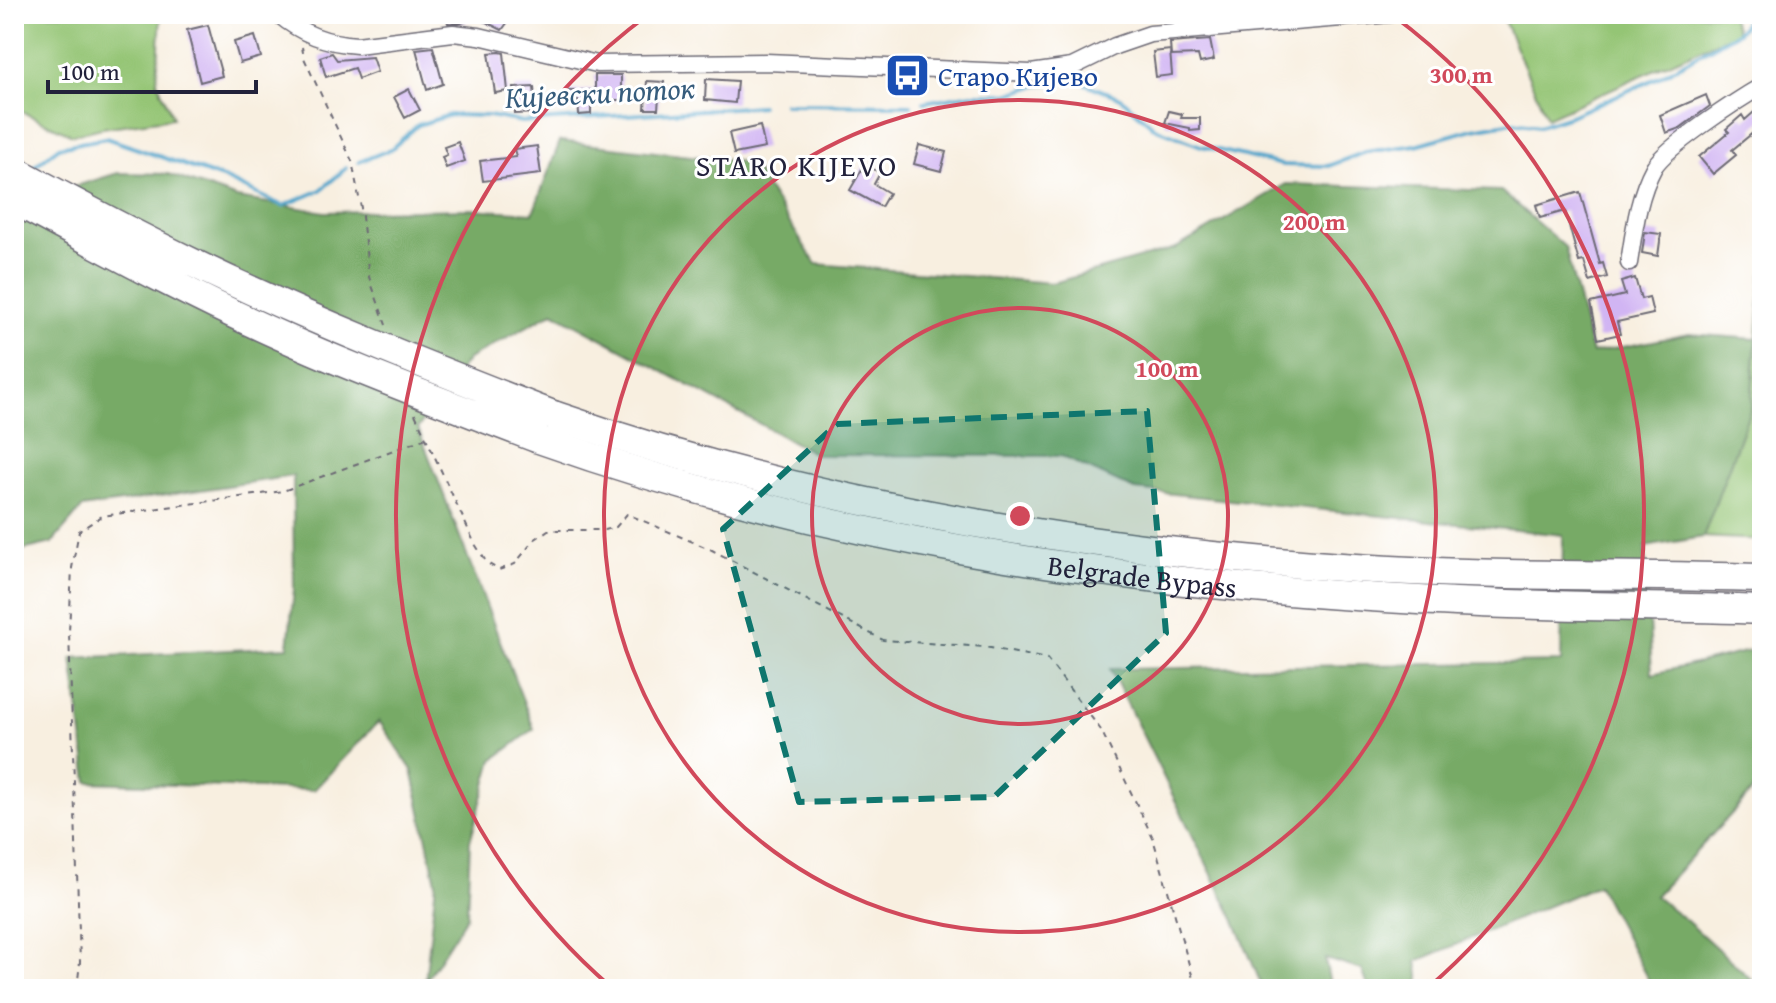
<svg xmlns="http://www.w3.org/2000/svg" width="1776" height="1003" font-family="'Gentium Book Plus',serif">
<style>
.green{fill:#94c575;stroke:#5b7458;stroke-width:2}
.forest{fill:#7a6;stroke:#4c6650;stroke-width:2}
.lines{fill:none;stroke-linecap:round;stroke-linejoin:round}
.stream{stroke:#4ea4cb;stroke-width:4}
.building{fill:#d1b5f3}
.street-casing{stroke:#6d6a75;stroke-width:19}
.highway-casing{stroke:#6d6a75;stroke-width:31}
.path{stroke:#6d6a75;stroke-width:2;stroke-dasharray:6 6;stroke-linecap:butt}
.street{stroke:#fff;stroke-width:16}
.highway{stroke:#fff;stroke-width:28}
.highway-bridge-casing{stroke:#6d6a75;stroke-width:31;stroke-linecap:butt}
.highway-bridge{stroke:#fff;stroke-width:28}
.marked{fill:#0f766e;fill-opacity:0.2;stroke:#0f766e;stroke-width:6;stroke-dasharray:16 10;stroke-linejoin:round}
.ring{fill:none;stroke:#d1495b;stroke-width:4}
.labels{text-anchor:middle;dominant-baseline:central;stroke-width:6;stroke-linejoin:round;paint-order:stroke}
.transit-label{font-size:28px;fill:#164399;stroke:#fff;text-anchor:start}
.street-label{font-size:28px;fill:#22223b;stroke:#fff}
.water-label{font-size:30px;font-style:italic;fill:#365c7c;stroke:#fff}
.neighbourhood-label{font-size:30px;letter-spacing:2px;fill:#22223b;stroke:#fff}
.centre{fill:#d1495b;stroke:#fff;stroke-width:4}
.ring-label{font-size:24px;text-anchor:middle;font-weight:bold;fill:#d1495b;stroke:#fff;stroke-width:6;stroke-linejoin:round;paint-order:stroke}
</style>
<rect width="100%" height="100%" fill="#fff"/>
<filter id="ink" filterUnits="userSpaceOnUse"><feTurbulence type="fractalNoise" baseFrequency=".0125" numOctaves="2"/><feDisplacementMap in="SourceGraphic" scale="16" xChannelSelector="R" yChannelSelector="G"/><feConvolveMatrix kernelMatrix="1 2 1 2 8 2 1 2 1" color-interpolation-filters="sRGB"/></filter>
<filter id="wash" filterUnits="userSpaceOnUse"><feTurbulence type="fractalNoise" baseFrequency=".006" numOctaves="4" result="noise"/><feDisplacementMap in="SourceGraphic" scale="32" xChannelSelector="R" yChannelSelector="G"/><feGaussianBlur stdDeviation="1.8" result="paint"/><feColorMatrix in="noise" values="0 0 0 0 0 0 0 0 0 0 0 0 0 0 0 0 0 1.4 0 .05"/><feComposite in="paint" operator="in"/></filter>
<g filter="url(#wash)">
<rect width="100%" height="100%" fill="#f8efe0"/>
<path class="green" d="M14 14H161L157 81 173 118 102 128 72 135 14 108Z
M1501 14H1730L1738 32 1547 118Z
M1762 274V540L1703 537 1751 407Z"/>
<path class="forest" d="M560 141 751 163 816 264 1053 283 1176 248 1286 184 1501 191 1565 247 1592 353 1689 334 1756 339 1751 407 1703 537 1645 547 1652 674 1749 651 1762 655V781L1655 896 1687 921 1762 989H1653L1598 885 1417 961 1421 989H1369L1362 970 1325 959 1331 989H1263L1236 923 1110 669 1561 662 1563 535 1135 490 1061 456 817 455 553 312 468 359 418 428 534 729 493 760 470 841 467 916 425 982 436 882 412 770 379 721 314 790 88 782 72 658 288 647 294 589 293 476 82 508 52 543 14 552V205L118 173 168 174 237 198 325 212 471 209 533 213Z"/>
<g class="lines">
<path class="stream" d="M924 102 972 94H1010L1038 85 1078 81 1121 98 1155 128 1201 146 1283 165 1328 166 1366 152 1416 145 1473 129 1513 122 1539 126 1570 116 1657 78 1738 32 1744 25 1746 14
M784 104 911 105
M359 162 391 149 418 125 450 115 489 116 522 122 761 106
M31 169 59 147 106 138 228 180 283 206 321 190 346 168"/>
</g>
<g id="blocks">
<path class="building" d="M445 14H502L510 19 502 30 478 18 461 23H448Z
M208 25 222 76 200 82 187 30Z
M255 36 261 57 240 63 234 42Z
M1210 40 1214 60 1200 63 1198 55 1171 56 1170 43Z
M433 47 443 84 427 90 416 49Z
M1170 50 1172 75 1156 77 1153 52Z
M500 52 504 53 508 91 495 93 489 53Z
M332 53 337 60 372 57 377 72 358 79 354 68 326 77 320 57Z
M595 75H621V100H591V114L579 115 578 100H567V91L595 90Z
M706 79 737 81 735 103 705 100Z
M647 81 664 82V97H659L658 109H645Z
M534 87 536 113 515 114 514 88Z
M409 89 420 110 405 118 394 97Z
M1706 95 1710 106 1680 128 1666 133 1660 115Z
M1762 105V120L1753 128 1755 131 1732 150 1736 155 1713 174 1699 157 1729 132 1726 129 1742 115 1745 120Z
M1169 111 1182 114 1181 118H1200V130L1190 131V128L1165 123Z
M760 126 765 148 734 154 729 133Z
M458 142 465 161 446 168 442 157 447 155 444 147Z
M919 145 946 152 941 171 914 164Z
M537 146 541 174 483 181 480 161 516 157 514 149Z
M865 164 880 173 874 184 889 193 881 207 850 190Z
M1580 192 1600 264 1603 263 1607 277 1590 282 1584 261 1579 262 1565 211 1540 218 1536 205Z
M1645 232 1661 234 1658 256 1642 253Z
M1635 278 1641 299 1649 297 1653 314 1617 322 1620 334 1598 339 1591 303 1625 295 1621 282Z"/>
</g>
</g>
<g filter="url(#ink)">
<use href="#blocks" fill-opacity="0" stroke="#6d6a75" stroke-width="2"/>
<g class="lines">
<defs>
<path id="street" d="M278 14C302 34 326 43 357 45L453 33 479 36 597 64 766 62 1031 73 1072 67 1115 46 1150 34 1390 14
M1629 263C1634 231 1638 196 1654 167 1666 147 1739 99 1762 86"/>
<g id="highway">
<path d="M553 415C812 505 1083 550 1356 568 1491 577 1627 574 1762 578"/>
<path id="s1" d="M539 439C823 540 1119 584 1419 600 1533 607 1648 606 1762 610"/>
</g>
</defs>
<use href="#street" class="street-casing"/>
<use href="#highway" class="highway-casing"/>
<path class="path" d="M302 47 304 58 352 161 361 208 369 277 386 325
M415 414 475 544 487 563 499 570 515 564 534 540 548 530H604L616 527 627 514 712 550 883 640 985 647 1047 659 1101 730 1153 838 1196 989
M77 989 80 962 69 632 72 568 79 531 102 516 283 491 426 438"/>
<use href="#street" class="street"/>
<use href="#highway" class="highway"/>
<defs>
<path id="highway-bridge" d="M14 170C73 202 133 234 193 263 310 320 432 368 553 415
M14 200C112 253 210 306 313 350 387 382 464 410 539 439"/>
</defs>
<use href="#highway-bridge" class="highway-bridge-casing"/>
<use href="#highway-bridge" class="highway-bridge"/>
</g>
</g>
<path class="marked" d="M1147 411 1166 633 994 797 799 802 723 529 837 424Z"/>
<g class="ring">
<circle cx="1020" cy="516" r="208"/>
<circle cx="1020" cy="516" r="416"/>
<path d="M611 987A624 624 0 0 1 649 14M1391 14A624 624 0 0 1 1429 987"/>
</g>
<defs>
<symbol id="bus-square" viewBox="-11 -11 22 22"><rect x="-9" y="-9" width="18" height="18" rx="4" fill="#1a4fb4" stroke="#fff"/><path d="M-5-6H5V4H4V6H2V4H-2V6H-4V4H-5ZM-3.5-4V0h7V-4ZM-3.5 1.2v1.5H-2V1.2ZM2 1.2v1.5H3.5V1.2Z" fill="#fff"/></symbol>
</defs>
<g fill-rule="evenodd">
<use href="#bus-square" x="882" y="50" width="51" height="51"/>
</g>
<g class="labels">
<g class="transit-label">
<text x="938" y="75">Старо Кијево</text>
</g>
<g class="street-label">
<text stroke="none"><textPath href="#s1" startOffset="620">Belgrade Bypass</textPath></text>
</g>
<g class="water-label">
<text transform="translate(600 92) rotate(-3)">Кијевски поток</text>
</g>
<g class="neighbourhood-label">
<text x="797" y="165">STARO KIJEVO</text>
</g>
</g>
<circle cx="1020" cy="516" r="12" class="centre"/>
<g class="ring-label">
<text x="1461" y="83">300 m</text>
<text x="1314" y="230">200 m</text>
<text x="1167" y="377">100 m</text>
</g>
<rect width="1776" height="1003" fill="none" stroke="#fff" stroke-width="48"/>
<path d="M48 80v12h208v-12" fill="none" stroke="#22223b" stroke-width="4"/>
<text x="60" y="80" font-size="24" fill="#22223b" stroke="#ffffff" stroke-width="6" paint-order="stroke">100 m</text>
</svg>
